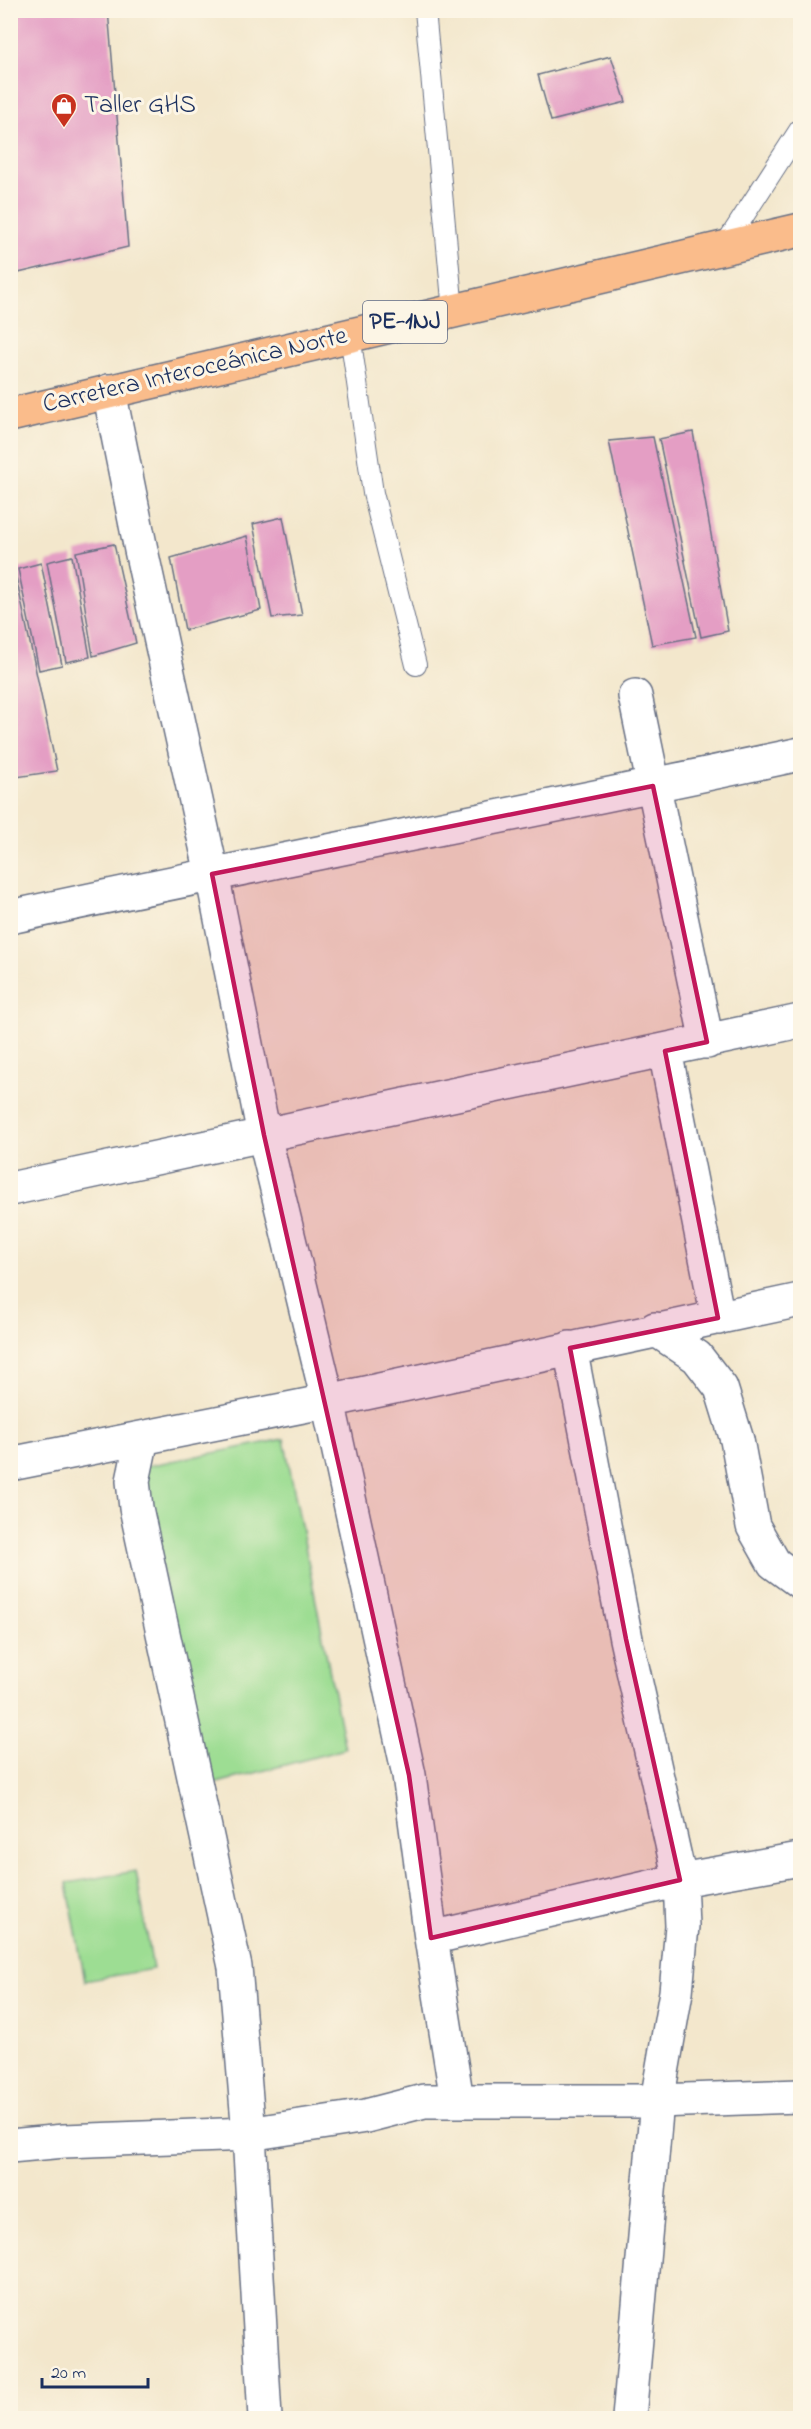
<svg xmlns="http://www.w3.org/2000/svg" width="811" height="2429" font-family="'Indie Flower',sans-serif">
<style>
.green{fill:#9ddd93;stroke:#5c8678;stroke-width:1.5}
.building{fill:#e49ec4}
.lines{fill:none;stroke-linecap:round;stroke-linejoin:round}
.service-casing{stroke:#676f84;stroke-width:22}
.minor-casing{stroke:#676f84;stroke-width:36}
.trunk-casing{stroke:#676f84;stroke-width:36}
.service{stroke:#fff;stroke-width:20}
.minor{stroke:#fff;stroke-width:33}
.trunk{stroke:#fabc8b;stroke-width:33}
.marked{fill:#c2185b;fill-opacity:0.2;stroke:#c2185b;stroke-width:4.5;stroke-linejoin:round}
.labels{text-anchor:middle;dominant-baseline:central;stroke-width:6;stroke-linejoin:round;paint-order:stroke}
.shield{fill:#fcf5e5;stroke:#5e6a86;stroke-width:1.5}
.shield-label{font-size:24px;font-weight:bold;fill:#1b2f5e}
.poi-label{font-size:26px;fill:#1b2f5e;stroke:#fcf5e5;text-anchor:start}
.street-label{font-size:26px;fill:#1b2f5e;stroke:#fcf5e5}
</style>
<rect width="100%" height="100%" fill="#fcf5e5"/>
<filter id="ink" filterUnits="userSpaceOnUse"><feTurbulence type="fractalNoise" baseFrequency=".0167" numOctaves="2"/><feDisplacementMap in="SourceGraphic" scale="12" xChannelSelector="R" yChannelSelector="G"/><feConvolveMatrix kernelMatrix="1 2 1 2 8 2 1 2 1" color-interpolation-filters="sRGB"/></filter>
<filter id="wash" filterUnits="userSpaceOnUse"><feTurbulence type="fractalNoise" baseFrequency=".008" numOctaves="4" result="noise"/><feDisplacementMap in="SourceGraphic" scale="24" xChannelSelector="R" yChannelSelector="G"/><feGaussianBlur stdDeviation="1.35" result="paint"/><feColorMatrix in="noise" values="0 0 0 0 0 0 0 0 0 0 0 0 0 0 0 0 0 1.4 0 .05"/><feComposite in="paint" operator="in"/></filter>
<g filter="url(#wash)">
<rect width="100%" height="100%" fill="#f3e7cc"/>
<path class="green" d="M284 1439 345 1749 206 1786 141 1467Z
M136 1871 153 1969 85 1981 67 1883Z"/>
<g id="blocks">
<path class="building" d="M10 10H108L128 247 10 275Z
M611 56 626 102 551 121 538 75Z
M693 432 728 631 701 637 659 439Z
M653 437 696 637 652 645 609 441Z
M283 517 302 615 272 618 253 524Z
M247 536 261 610 185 630 171 558Z
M114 544 136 643 93 656 76 552Z
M72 556 90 657 66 662 47 562Z
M41 563 62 665 39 670 18 569Z
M14 567 57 771 10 778V569Z"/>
</g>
</g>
<g filter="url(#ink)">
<use href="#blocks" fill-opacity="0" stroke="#676f84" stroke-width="1.5"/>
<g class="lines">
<defs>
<path id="service" d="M425 10 453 311
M723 248 800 129
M350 335 373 493 416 665"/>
<path id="minor" d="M109 391 141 550 212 874 264 1135 328 1401 409 1775 431 1938 457 2100
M635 696 707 1042
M10 917C273 860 538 811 800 754
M665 1051 718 1318
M10 1189 800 1021
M655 1329 697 1357 721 1388 737 1440 753 1526 774 1563 800 1582
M570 1348 626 1639 680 1880 682 1926 676 1992 657 2101 629 2418
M142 1438 133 1481 136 1508 235 1967 249 2134 265 2418
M10 1464 328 1401 800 1300
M431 1938 680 1880 800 1859
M10 2146 64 2141 249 2134 366 2116 424 2101H657L800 2096"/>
<path id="trunk" d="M10 415 800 230"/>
</defs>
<use href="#service" class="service-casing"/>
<use href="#minor" class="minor-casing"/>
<use href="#trunk" class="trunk-casing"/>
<use href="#service" class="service"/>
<use href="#minor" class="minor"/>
<use href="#trunk" class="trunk"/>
</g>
</g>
<path class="marked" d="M653 786 707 1042 665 1051 718 1318 570 1348 626 1639 680 1880 431 1938 409 1775 264 1135 212 874Z"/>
<defs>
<symbol id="shop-pin" viewBox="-11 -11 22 30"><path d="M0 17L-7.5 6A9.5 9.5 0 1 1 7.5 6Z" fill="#c8321e" stroke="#fcf5e5"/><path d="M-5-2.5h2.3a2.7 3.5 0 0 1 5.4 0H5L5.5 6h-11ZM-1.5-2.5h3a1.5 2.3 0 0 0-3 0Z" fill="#fff"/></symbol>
</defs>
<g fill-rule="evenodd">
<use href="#shop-pin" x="49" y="91" width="30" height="40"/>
</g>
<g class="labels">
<rect class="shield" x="363" y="301" width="84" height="42" rx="4.5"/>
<g class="shield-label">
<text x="405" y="322">PE-1NJ</text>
</g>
<g class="poi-label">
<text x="84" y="106">Taller GHS</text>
</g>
<g class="street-label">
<text transform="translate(195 371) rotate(-13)">Carretera Interoceánica Norte</text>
</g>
</g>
<rect width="811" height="2429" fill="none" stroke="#fcf5e5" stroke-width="36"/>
<path d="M42 2378v9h106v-9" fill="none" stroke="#1b2f5e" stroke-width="3"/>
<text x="51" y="2378" font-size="18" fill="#1b2f5e" stroke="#fcf5e5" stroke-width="4.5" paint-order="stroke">20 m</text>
</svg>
